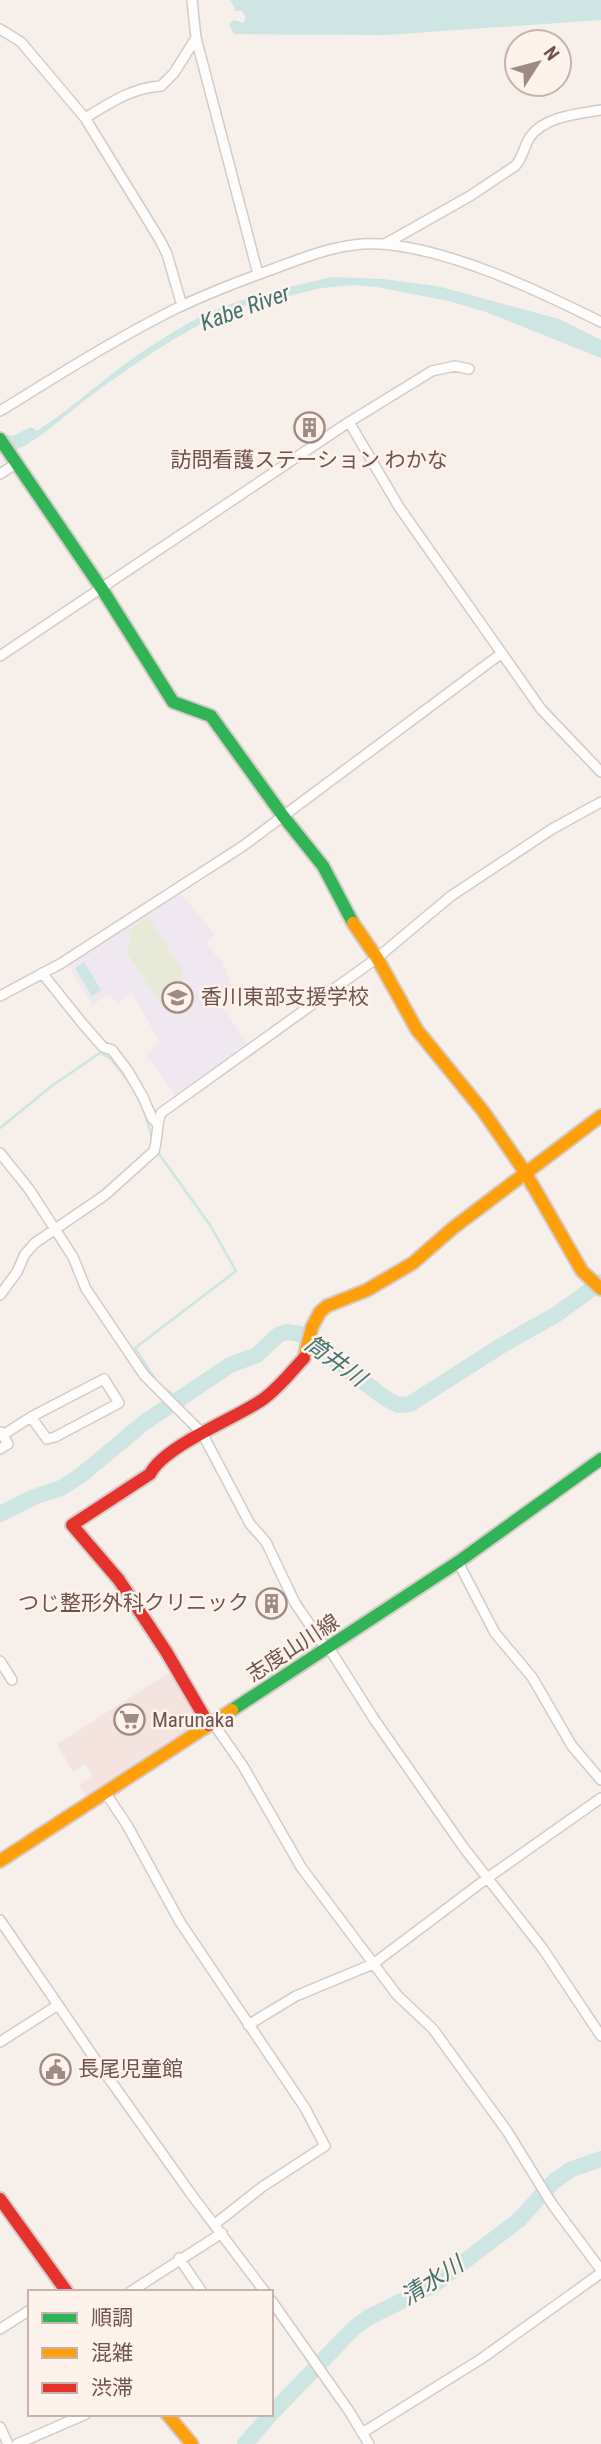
<svg xmlns="http://www.w3.org/2000/svg" width="601" height="2444" font-family="'Roboto Condensed','Noto Sans JP',sans-serif">
<style>
.commercial{fill:#f5e3df}
.education{fill:#f0e8f1}
.green{fill:#e6ead6}
.water{fill:#cde5e3}
.lines{fill:none;stroke-linecap:round;stroke-linejoin:round}
.stream{stroke:#cde5e3;stroke-width:2.5}
.river{stroke:#cde5e3;stroke-width:16}
.street-casing{stroke:#d4cbc7;stroke-width:12}
.fast-casing{stroke:#d4cbc7;stroke-width:16}
.slow-casing{stroke:#d4cbc7;stroke-width:16}
.jam-casing{stroke:#d4cbc7;stroke-width:16}
.street{stroke:#fefdfc;stroke-width:9}
.fast{stroke:#30b455;stroke-width:12}
.slow{stroke:#ff9f0a;stroke-width:12}
.jam{stroke:#e5322d;stroke-width:12}
.labels{text-anchor:middle;dominant-baseline:central;stroke-width:5;stroke-linejoin:round;paint-order:stroke}
.poi-label{font-size:21px;fill:#70534d;stroke:#fdf3ec;text-anchor:start}
.street-label{font-size:21px;fill:#70534d;stroke:#fdf3ec}
.water-label{font-size:23px;font-style:italic;fill:#427473;stroke:#fdf3ec}
</style>
<rect width="100%" height="100%" fill="#f6efea"/>
<path class="commercial" d="M172 1671 201 1720V1725L86 1797 79 1785 93 1775 85 1764 73 1772 57 1744Z"/>
<path class="education" d="M180 892 215 935 206 942 218 959 221 958 233 989 218 1000 249 1046 177 1098 146 1054 160 1043 132 992 117 1003 110 994 92 1005 67 963Z"/>
<path class="green" d="M148 917 183 971V991L162 1006 126 951 132 939 127 932Z"/>
<path class="water" d="M230 0H601V20L386 35 234 34 229 24 234 20 243 23 246 17 242 11H236Z
M332 277 382 279 437 286 559 319 601 340V358L486 312 449 301 376 287 354 285 321 288 261 303C219 302 115 377 80 404 56 423 31 448 0 455V434L13 436 31 427 37 431C76 406 109 373 148 348 166 337 185 324 204 315 244 297 289 287 332 277Z
M84 962 101 990 92 996 75 968Z"/>
<g class="lines">
<path class="stream" d="M142 1104 153 1141
M0 1128 53 1085 100 1053 110 1058 130 1083
M159 1154 210 1225 236 1271 135 1348 157 1382 179 1400"/>
<path class="river" d="M0 1514 34 1497 61 1488 80 1476 145 1422 230 1365 257 1355 278 1335 287 1332 300 1334 385 1398 398 1405 410 1404 504 1344 557 1314 601 1282
M271 2414 353 2329 369 2317 432 2286 519 2220 554 2181 572 2169 601 2159
M245 2444 271 2414"/>
<defs>
<path id="street" d="M192 0 196 38 258 274
M0 29 21 42 85 118 160 240 167 254 182 306
M85 118C110 103 131 88 161 86L174 73 196 38
M385 244 470 196 515 166C523 158 524 146 530 137 545 116 578 114 601 110
M0 411C57 376 115 339 175 309 206 294 240 281 273 269 308 256 344 241 381 244 451 249 539 291 601 322
M349 422 432 371 455 366 469 369
M0 474 17 463
M0 656 349 422 399 507 541 709 601 772
M42 973 82 1023 103 1047 112 1050 128 1071 143 1097 152 1118 157 1123
M0 996 60 964 243 846 502 653
M0 1153 29 1189 73 1257 86 1289 144 1375 202 1433 250 1524 266 1542 295 1603 327 1650
M0 1295 17 1272 25 1254 35 1243 105 1195 154 1151C158 1138 156 1126 161 1113L377 958 451 896 552 829 601 802
M3 1435 31 1417 104 1379 119 1403 55 1437 47 1439 31 1417
M0 1449 8 1444 1 1432
M458 1562 495 1633 532 1677 572 1746 601 1780
M329 1648 374 1719 464 1848 543 1949 601 2036
M0 1661 12 1680
M213 1723 243 1766 301 1867 397 1995 433 2029 507 2131 552 2204 601 2270
M105 1792 127 1825 180 1922 305 2108 325 2146 262 2187 215 2224
M0 1920 93 2056 191 2194 265 2292
M248 2025 296 1996 373 1964 486 1879 601 1798
M0 2042 58 2005
M179 2258 202 2292
M130 2292 222 2233
M271 2300 349 2411 369 2444
M0 2329 30 2310
M0 2427 8 2444
M362 2433 481 2359 601 2273
M17 2444 86 2414"/>
<path id="fast" d="M0 439 102 589 173 702 211 716 283 816 323 866 353 923
M232 1710 458 1562 601 1459"/>
<path id="slow" d="M353 923 377 958 417 1030 483 1111 525 1172 582 1271 601 1289
M304 1358 312 1327 320 1312 327 1306 367 1290 413 1263 453 1228 601 1116
M0 1861 232 1710
M167 2414 192 2444"/>
<path id="jam" d="M209 1725 167 1653 119 1580 72 1525 150 1474C164 1446 234 1419 262 1400 278 1389 291 1372 304 1358
M0 2199 67 2292"/>
</defs>
<use href="#street" class="street-casing"/>
<use href="#fast" class="fast-casing"/>
<use href="#slow" class="slow-casing"/>
<use href="#jam" class="jam-casing"/>
<use href="#street" class="street"/>
<use href="#fast" class="fast"/>
<use href="#slow" class="slow"/>
<use href="#jam" class="jam"/>
</g>
<defs>
<symbol id="building-ring" viewBox="-11 -11 22 22"><circle r="9.5" fill="#fdf3ec" stroke="#9f8a84" stroke-width="1.5"/><path d="M-4-6H4V6H1V3H-1V6H-4ZM-2.5-4.3h1.7v1.8h-1.7ZM.8-4.3h1.7v1.8H.8ZM-2.5-1h1.7V.8h-1.7ZM.8-1h1.7V.8H.8Z" fill="#9f8a84"/></symbol>
<symbol id="school-ring" viewBox="-11 -11 22 22"><circle r="9.5" fill="#fdf3ec" stroke="#9f8a84" stroke-width="1.5"/><path d="M0-5L7-2L0 1L-7-2ZM-4 1L0 2.5L4 1V4Q0 6-4 4Z" fill="#9f8a84"/></symbol>
<symbol id="supermarket-ring" viewBox="-11 -11 22 22"><circle r="9.5" fill="#fdf3ec" stroke="#9f8a84" stroke-width="1.5"/><path d="M-6-5.5h2.5l.6 2H6L4.5 2H-2.5L-4.4-4H-6ZM-1.5 3.2a1.3 1.3 0 1 0 .1 0ZM3 3.2a1.3 1.3 0 1 0 .1 0Z" fill="#9f8a84"/></symbol>
<symbol id="civic-ring" viewBox="-11 -11 22 22"><circle r="9.5" fill="#fdf3ec" stroke="#9f8a84" stroke-width="1.5"/><path d="M-.6-6.5H3V-4.5H.6V-3L4-1V1h2V6H-6V1h2V-1L-.6-3ZM-1.2 2.5V6h2.4V2.5Z" fill="#9f8a84"/></symbol>
</defs>
<g fill-rule="evenodd">
<use href="#building-ring" x="292" y="410" width="35" height="35"/>
<use href="#school-ring" x="160" y="980" width="35" height="35"/>
<use href="#building-ring" x="254" y="1586" width="35" height="35"/>
<use href="#supermarket-ring" x="112" y="1702" width="35" height="35"/>
<use href="#civic-ring" x="38" y="2052" width="35" height="35"/>
</g>
<g class="labels">
<g class="poi-label">
<text x="309" y="460" text-anchor="middle">訪問看護ステーション わかな</text>
<text x="201" y="997">香川東部支援学校</text>
<text x="249" y="1603" text-anchor="end">つじ整形外科クリニック</text>
<text x="152" y="1720">Marunaka</text>
<text x="78" y="2069">長尾児童館</text>
</g>
<g class="street-label">
<text transform="translate(293 1648) rotate(-33)">志度山川線</text>
</g>
<g class="water-label">
<text transform="translate(245 308) rotate(-20)">Kabe River</text>
<text transform="translate(335 1361) rotate(36)">筒井川</text>
<text transform="translate(432 2281) rotate(-33)">清水川</text>
</g>
</g>
<rect x="28" y="2290" width="245" height="126" fill="#fdf3ec" stroke="#c5b3ac" stroke-width="2"/>
<rect x="42" y="2313" width="35" height="10" fill="#30b455" stroke="#c5b3ac" stroke-width="2"/>
<text x="91" y="2325" font-size="21" fill="#70534d">順調</text>
<rect x="42" y="2348" width="35" height="10" fill="#ff9f0a" stroke="#c5b3ac" stroke-width="2"/>
<text x="91" y="2360" font-size="21" fill="#70534d">混雑</text>
<rect x="42" y="2383" width="35" height="10" fill="#e5322d" stroke="#c5b3ac" stroke-width="2"/>
<text x="91" y="2395" font-size="21" fill="#70534d">渋滞</text>
<g transform="translate(538 63) rotate(54)"><circle r="33" fill="#fdf3ec" stroke="#c5b3ac" stroke-width="2"/>
<path d="M0-5L12 26L0 18L-12 26Z" fill="#9f8a84"/>
<text y="-10" font-size="19" font-weight="bold" text-anchor="middle" fill="#70534d">N</text>
</g>
</svg>
